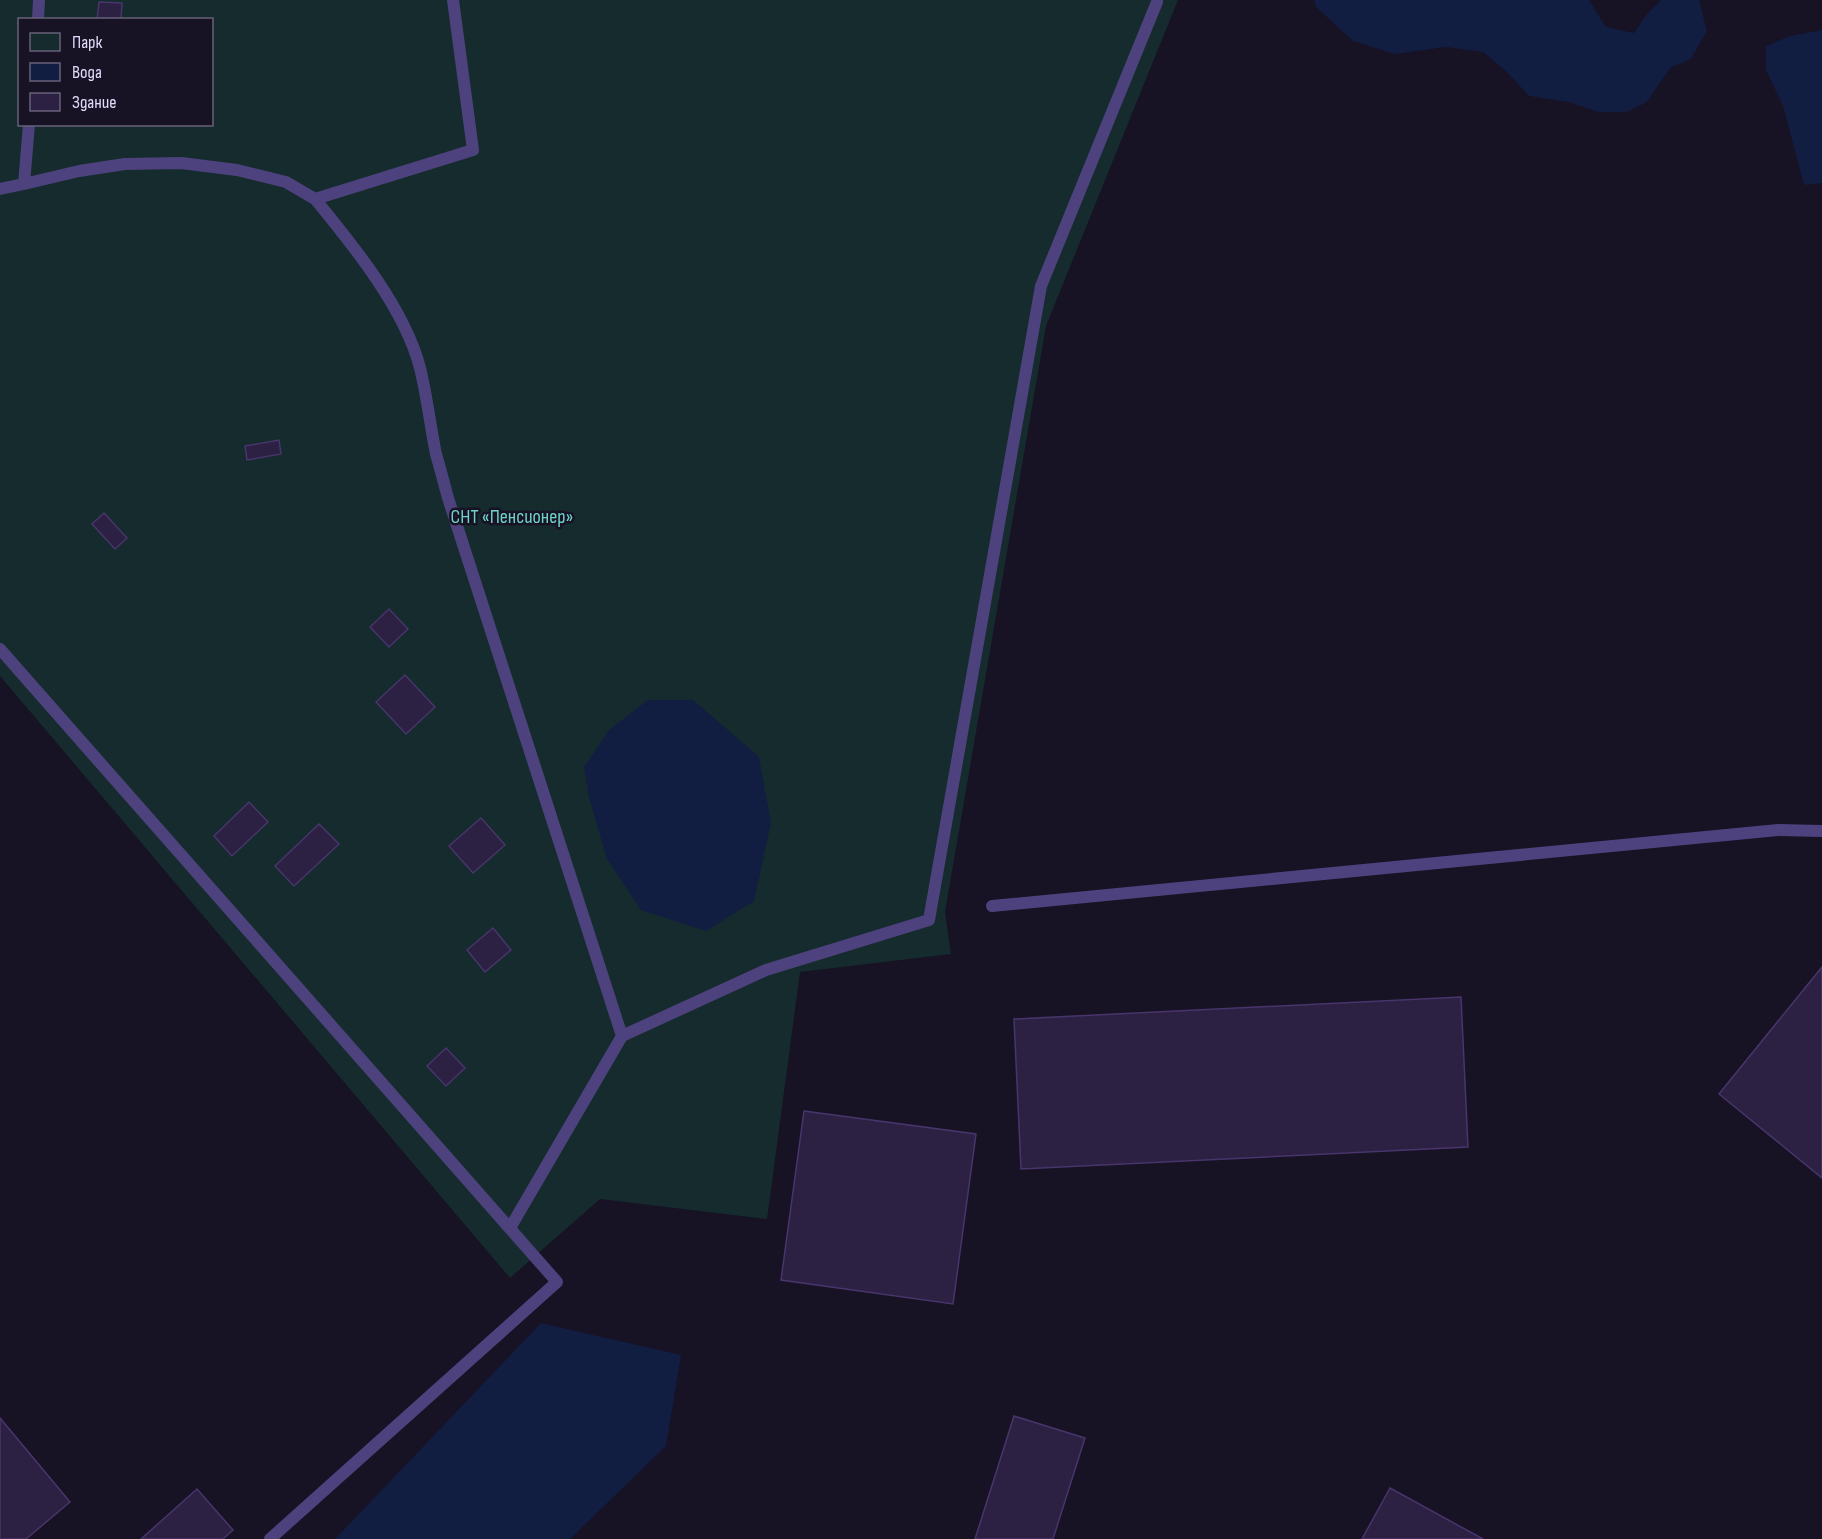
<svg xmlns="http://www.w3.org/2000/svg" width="1822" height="1539" font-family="'Sofia Sans Condensed',sans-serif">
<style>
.green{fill:#152b2d;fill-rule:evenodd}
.water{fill:#121d42}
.building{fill:#2c2043;stroke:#48356c;stroke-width:1.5}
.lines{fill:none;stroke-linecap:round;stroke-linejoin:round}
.service{stroke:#4d427d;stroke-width:12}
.labels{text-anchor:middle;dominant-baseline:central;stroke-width:5;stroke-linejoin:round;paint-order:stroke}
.park-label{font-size:20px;fill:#6dd3c8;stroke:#171224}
</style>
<rect width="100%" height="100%" fill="#171224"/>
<path class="green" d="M0 0H1178L1046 326 945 912 951 954 800 972 767 1219 600 1199 510 1278 0 676ZM20 20H212V124H20Z"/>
<path class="water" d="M1314 0H1589L1606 27 1634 33 1647 14 1661 0H1699L1707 31 1691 59 1670 68 1647 102 1627 112H1598L1569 102 1529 96 1507 72 1483 52 1446 47 1395 54 1353 41 1316 7Z
M1822 30V183L1804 185 1783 106 1766 70V46L1790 36Z
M648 700H693L759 757 771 823 754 901 706 931 641 910 607 859 589 797 584 767 609 730Z
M541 1323 681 1355 666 1446 570 1539H335Z"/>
<path class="building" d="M99 2 122 3 121 20H97Z
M279 440 281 454 247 460 245 446Z
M104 513 127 538 115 549 92 524Z
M389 609 408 629 389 647 370 627Z
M405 675 435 707 406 734 376 702Z
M249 802 268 822 232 856 214 836Z
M481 818 505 845 473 873 449 846Z
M319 824 339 844 294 886 275 866Z
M493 928 511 950 485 972 467 950Z
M1822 967V1178L1719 1094Z
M1461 997 1468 1147 1021 1169 1014 1019Z
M446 1048 465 1068 446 1086 427 1066Z
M804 1111 976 1134 953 1304 781 1280Z
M1014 1416 1085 1438 1053 1539H975Z
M0 1418 70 1502 26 1539H0Z
M1390 1488 1483 1539H1362Z
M197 1489 233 1530 223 1539H141Z"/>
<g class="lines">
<path class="service" d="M453 0 473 150 315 199C353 245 405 309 420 368 427 396 430 425 436 454 440 468 444 483 448 498L622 1036 510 1228
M38 20 39 0
M24 184 79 171 125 164 181 163 237 170 286 182 315 199
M0 189 24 184 29 124
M0 649 557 1282 270 1539
M992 906 1778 830 1822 831
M622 1036 766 970 929 920 1041 286 1157 2"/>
</g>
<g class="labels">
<g class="park-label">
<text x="512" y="517">СНТ «Пенсионер»</text>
</g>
</g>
<rect x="18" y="18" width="195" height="108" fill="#171224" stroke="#68627a" stroke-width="1.5"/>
<rect x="30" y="33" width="30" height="18" fill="#152b2d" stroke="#68627a" stroke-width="1.5"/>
<text x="72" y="48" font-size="18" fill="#e2d9fb">Парк</text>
<rect x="30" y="63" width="30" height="18" fill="#121d42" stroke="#68627a" stroke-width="1.5"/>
<text x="72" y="78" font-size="18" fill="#e2d9fb">Вода</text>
<rect x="30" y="93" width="30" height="18" fill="#2c2043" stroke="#68627a" stroke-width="1.5"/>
<text x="72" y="108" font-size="18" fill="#e2d9fb">Здание</text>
</svg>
